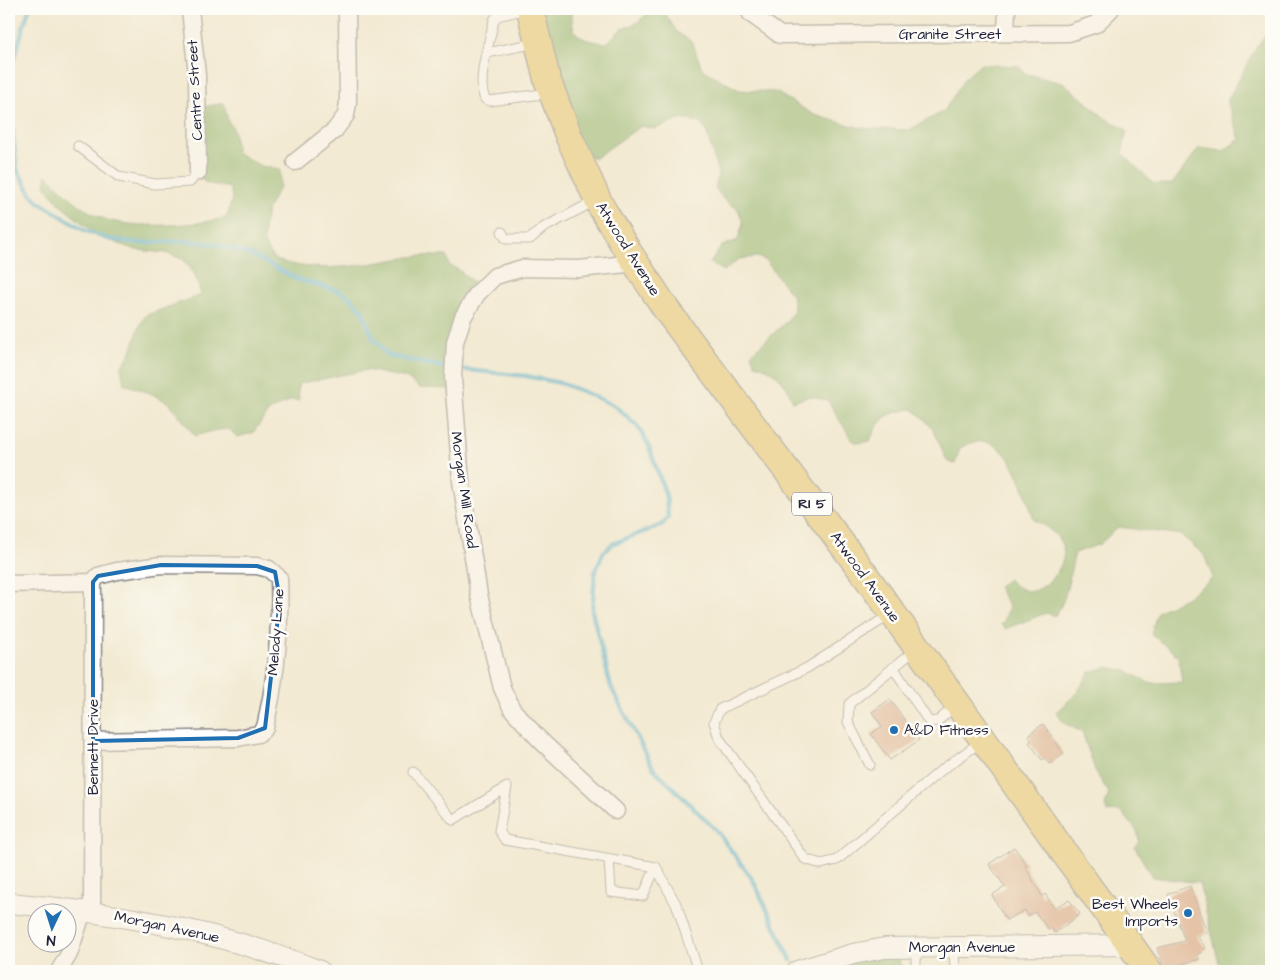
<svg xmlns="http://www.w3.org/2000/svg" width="1280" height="980" font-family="'Architects Daughter',sans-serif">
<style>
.forest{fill:#88b269;stroke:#556a52}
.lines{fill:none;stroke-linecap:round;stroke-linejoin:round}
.stream{stroke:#51aed0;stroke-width:4.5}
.building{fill:#d49675}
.service-casing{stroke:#8a8686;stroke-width:11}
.minor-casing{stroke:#8a8686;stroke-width:19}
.tertiary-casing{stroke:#8a8686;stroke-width:22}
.primary-casing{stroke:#8a8686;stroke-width:29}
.service{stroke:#fff;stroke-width:9}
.minor{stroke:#fff;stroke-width:16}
.tertiary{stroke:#fff;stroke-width:20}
.primary{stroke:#eac669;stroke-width:26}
.marked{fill:none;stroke:#1f6fb2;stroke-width:4;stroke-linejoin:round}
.poi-dot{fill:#1f6fb2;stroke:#fdfcf7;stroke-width:2}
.labels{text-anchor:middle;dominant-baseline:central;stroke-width:5;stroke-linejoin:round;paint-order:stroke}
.shield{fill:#fdfcf7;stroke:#646373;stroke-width:1}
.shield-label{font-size:14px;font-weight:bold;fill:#22223b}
.street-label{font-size:15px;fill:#22223b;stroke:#fdfcf7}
.poi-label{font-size:15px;fill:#22223b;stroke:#fdfcf7;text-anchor:start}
</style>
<rect width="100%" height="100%" fill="#fdfcf7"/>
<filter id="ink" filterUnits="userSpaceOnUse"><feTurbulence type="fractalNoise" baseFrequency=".02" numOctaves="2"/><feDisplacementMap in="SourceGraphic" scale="10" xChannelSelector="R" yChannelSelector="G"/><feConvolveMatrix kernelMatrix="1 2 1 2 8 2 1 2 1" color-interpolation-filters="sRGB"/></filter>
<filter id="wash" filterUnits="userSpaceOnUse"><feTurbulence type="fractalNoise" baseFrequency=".0096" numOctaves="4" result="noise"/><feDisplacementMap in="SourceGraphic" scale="20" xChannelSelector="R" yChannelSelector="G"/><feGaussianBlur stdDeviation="1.12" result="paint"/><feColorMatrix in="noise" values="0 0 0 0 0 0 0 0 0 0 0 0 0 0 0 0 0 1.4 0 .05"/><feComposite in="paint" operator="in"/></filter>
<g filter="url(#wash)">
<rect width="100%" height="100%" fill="#f2ead2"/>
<path class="forest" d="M529 9H573C568 36 582 41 607 43L620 30 638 22 652 9H662L677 32 692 42 702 69 739 90 776 92 814 115 861 128 909 130 944 111 965 78 981 64 1019 66 1024 73 1065 84 1105 118 1127 130 1122 153 1154 184H1172L1199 148 1223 151 1240 139 1227 101 1257 46 1271 29V971H1221L1199 883 1152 877 1135 847 1139 841 1137 831 1121 811 1107 812 1105 805 1109 793 1096 773 1082 732 1064 723 1056 712 1076 694 1090 672 1107 667 1127 671 1149 683 1182 682 1178 656 1151 634 1157 612 1186 598 1213 578 1204 555 1181 535 1118 527 1100 544 1075 553C1069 573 1068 599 1055 616L1046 613 1005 629 1001 624 1004 622 1009 606 998 587 1008 579C1026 596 1037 595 1053 577 1075 552 1060 533 1034 520 1023 488 1008 421 960 448L955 464 947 461C935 435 936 427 912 409 887 413 880 417 870 441L858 443 852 440 828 401 810 396 793 402C786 382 776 370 755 364L751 354 787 321 794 310 792 295 765 260 757 257 739 259 724 271 710 263 722 246 738 240 743 223 738 209 724 200 715 188 718 173 706 130 698 122 680 119 654 129 641 126 595 158 575 153Z
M224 103 228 121 233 128 237 153 261 166 280 169V186L267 210 264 227V243L274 259C315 275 362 265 404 258 418 255 433 256 447 256L449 265 459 270 479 287 463 315 452 389 420 388 406 378 366 370 298 384 299 401 292 400 269 411 253 433 237 437 229 429 212 431 195 436 169 403 150 393 124 384 121 367 130 354 140 325 146 315 201 295 195 275 184 260 166 253 136 250 100 237 61 206 45 185 47 175C63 191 82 211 105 219 133 229 198 226 227 217L232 198 230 188 206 183 198 176 197 108Z
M897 953 902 971H800Z"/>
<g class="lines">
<path class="stream" d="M9 74 29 9
M9 97 17 170 32 195 40 203 86 231 108 239 140 243 188 241 219 245 251 255 297 279 339 291 348 296 362 310 373 338 389 356 449 368
M457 369 526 376 560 383 584 392 613 405 622 412 638 427 648 444 666 496 668 517 662 525 612 544 603 553 595 572 592 611 611 687 653 768 716 830 753 880 791 960"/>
</g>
<g id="blocks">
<path class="building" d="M890 699 919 740 890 760 871 734 882 726 872 712Z
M1043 724 1064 754 1049 764 1045 758 1042 760 1029 742 1032 740 1028 735Z
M1014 847 1027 865 1025 866 1042 896 1045 894 1054 908 1069 900 1080 914 1055 933 1051 928 1049 930 1035 912 1028 916 1025 910 1006 920 992 895 1005 887 989 864Z
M1190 886 1207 933 1197 936 1206 948 1197 955 1200 959 1164 969 1157 948 1185 941 1168 894Z"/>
</g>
</g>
<g filter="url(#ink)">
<use href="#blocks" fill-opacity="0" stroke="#8a8686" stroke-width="1"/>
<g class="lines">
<defs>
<path id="service" d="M527 9 497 16 494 20C490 41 476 80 485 99L490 101 550 93
M487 53 536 43
M78 146 119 177 155 184 190 182 198 172
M502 232 506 239H530L543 228 595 201
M891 614 807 668 720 709 714 722 719 738 805 859 821 864 837 860 939 772 982 741
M893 667 929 722 938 721 957 704
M870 765 848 722 849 704 915 650
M413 772 453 820 507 787 499 831 505 840 656 867 677 906 698 971
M609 859 611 892 643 896 656 867
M916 947V971
M954 948 955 971
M718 971H724"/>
<path id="minor" d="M190 9 197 75 198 172
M749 9 751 14 780 35 1069 33 1096 24 1111 9
M1006 33 1007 9
M295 162 335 130 346 115 348 103 347 9
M9 584 93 582 98 576 117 571 161 565 257 566 269 569 279 578C281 627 276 680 265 728L258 734 238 738 93 741
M616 811 539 739 512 709 502 688 479 595 461 481 453 378 455 342 463 317 477 294 495 276 523 268 579 269 636 263
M92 912 93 582
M59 971 69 954 83 911"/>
<path id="tertiary" d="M9 903C119 913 217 930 320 971
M797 971 853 954 885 948 1130 945"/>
<path id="primary" d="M530 9 547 79 569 137 600 205 629 253 668 312 863 572 1149 971"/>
</defs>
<use href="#service" class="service-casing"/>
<use href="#minor" class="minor-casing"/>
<use href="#tertiary" class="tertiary-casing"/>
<use href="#primary" class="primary-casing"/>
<use href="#service" class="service"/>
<use href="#minor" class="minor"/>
<use href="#tertiary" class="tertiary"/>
<use href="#primary" class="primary"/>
</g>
</g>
<path d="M0 0H1280V980H0ZM161 565 257 566 275 572 280 600 265 728 238 738 93 741V582L98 576Z" fill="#f2ead2" fill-opacity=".55" fill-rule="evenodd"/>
<path class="marked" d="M161 565 257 566 275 572 280 600 265 728 238 738 93 741V582L98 576Z"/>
<g class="poi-dot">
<circle cx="894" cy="730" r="5"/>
<circle cx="1188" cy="913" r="5"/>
</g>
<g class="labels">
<rect class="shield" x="792" y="492.5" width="40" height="23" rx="4"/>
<g class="shield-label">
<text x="812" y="504">RI 5</text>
</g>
<g class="street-label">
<text x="950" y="34">Granite Street</text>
<text transform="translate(195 90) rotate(-93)">Centre Street</text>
<text transform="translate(628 249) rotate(58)">Atwood Avenue</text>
<text transform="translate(464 490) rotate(82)">Morgan Mill Road</text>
<text transform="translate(865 577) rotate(54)">Atwood Avenue</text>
<text transform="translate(276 632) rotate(-86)">Melody Lane</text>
<text transform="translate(93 747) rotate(-90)">Bennett Drive</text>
<text transform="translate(167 927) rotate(12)">Morgan Avenue</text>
<text x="962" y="947">Morgan Avenue</text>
</g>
<g class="poi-label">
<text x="904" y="730">A&amp;D Fitness</text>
<text x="1178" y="904" text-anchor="end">Best Wheels<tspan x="1178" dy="17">Imports</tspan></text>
</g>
</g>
<rect width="1280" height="980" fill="none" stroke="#fdfcf7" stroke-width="30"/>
<g transform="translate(52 928) rotate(184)"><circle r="24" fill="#fdfcf7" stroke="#a5a5ac"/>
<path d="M0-4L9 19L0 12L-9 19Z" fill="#1f6fb2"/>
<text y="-8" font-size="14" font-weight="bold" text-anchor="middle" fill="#22223b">N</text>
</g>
</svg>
